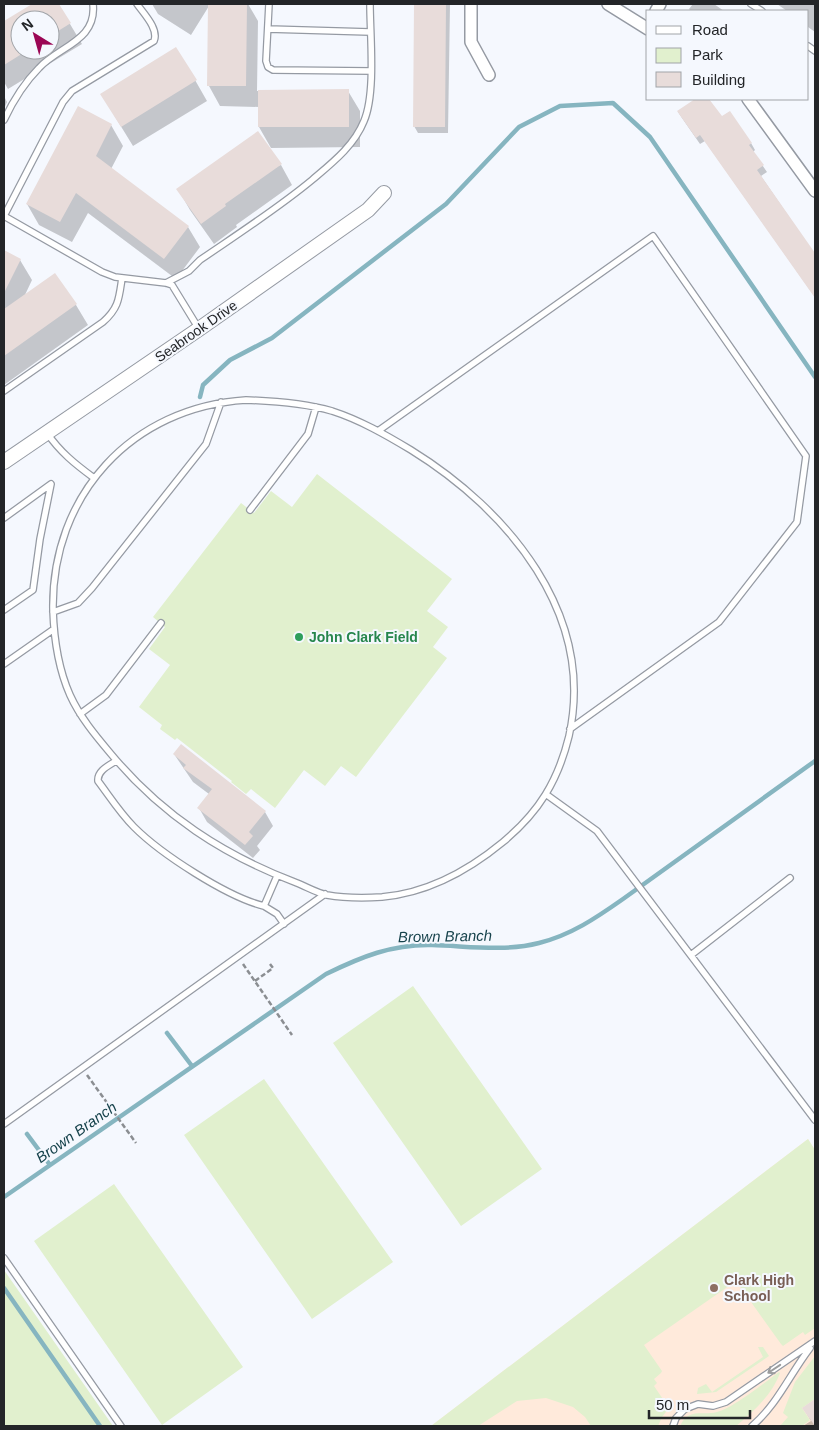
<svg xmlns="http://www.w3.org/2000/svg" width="819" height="1430" font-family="Helvetica,sans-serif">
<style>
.education{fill:#ffeadb}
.green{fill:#e1f0ce}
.shadow{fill:#0003;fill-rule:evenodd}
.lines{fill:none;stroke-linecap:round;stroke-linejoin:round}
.stream{stroke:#86b5c0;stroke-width:4.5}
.building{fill:#e8dcda}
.service-casing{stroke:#959aa3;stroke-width:8}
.minor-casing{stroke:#959aa3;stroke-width:14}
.tertiary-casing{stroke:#959aa3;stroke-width:16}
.path{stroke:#8b8e92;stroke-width:2.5;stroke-dasharray:5 2.5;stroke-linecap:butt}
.service{stroke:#fff;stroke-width:5.5}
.minor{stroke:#fff;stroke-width:11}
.tertiary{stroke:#fff;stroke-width:14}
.oneway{stroke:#9c9d9e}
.leisure-dot{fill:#2e9e5b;stroke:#f5f8fe;stroke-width:2}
.education-dot{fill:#8d6e63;stroke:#f5f8fe;stroke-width:2}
.labels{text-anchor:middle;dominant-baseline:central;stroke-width:4;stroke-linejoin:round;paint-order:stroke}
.street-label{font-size:14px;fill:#232528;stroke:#f5f8fe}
.leisure-label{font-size:14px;font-weight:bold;fill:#27864d;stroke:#f5f8fe;text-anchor:start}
.education-label{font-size:14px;font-weight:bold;fill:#785e54;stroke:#f5f8fe;text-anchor:start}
.water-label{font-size:15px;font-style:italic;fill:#17434c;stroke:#f5f8fe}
</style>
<rect width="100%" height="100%" fill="#f5f8fe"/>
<path class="education" d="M808 1139 815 1150V1426H431Z"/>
<path class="green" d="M317 474 452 579 427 611 448 627 433 647 447 658 356 777 341 766 325 786 304 770 275 808 251 789 246 794 231 782 232 781 177 738 175 740 160 729 162 725 139 707 170 665 149 649 165 627 153 617 241 503 254 513 271 491 292 507Z
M413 986 542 1169 461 1226 333 1043Z
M264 1079 393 1262 312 1319 184 1135Z
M808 1139 815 1150V1328L805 1335 803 1332 783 1346 781 1344 736 1281 644 1345 662 1371 661 1373 654 1379 657 1383 654 1386 669 1408 662 1417 658 1426H591L585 1417 573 1407 546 1398 517 1401 478 1426H431Z
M114 1184 243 1367 162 1425 34 1241Z
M4 1270 113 1426H4Z
M758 1347H763L769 1356 716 1392 697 1394 698 1388 706 1384 712 1392 763 1357Z
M815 1356V1399L802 1408 810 1420 802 1426H780L788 1417 783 1413 795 1382Z
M779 1372 780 1373C772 1395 753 1412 736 1426H680C689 1407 701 1416 717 1412 733 1408 764 1383 779 1372Z"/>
<path class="shadow" d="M34 4H58L82 44 8 89 4 82V23ZM20 20H50V50H20Z
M152 4H248L258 21 257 91H348L360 111V147L271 148 259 127V107L220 106 209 86V6L191 35 158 14Z
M415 4H450L448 133H418L414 126Z
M693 4H714L724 11H691L689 9Z
M777 4H815V32L808 27V11H787Z
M195 80 207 101 133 146 114 115Z
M4 96 7 102 4 109Z
M697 99H708L721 118 729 112 751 143 755 150 753 152 767 172 761 176 815 255V297L705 141 700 144 682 118 678 112Z
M111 125 123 146 111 169 188 227 200 247 176 279 88 213 72 242 39 225 27 204Z
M281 165 292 185 236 225 237 227 214 244 190 210 178 189Z
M4 251 20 260 32 280 24 297 55 275 76 305 88 325 4 385Z
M174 754 265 812 273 826 257 846 260 850 253 858 207 822 199 808 209 794 193 782Z
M815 1401V1426H803L811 1421 804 1409Z"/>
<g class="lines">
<path class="stream" d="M200 397 203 385 230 360 272 338 446 204 519 127 560 106 613 103 650 137 815 377
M167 1033 192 1066
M27 1134 50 1165
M4 1197 326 974C361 957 392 944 432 945 468 946 504 952 539 943 571 935 596 918 623 899L815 761
M4 1288 100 1426"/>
</g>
<path class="building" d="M32 4H59L71 23 50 36V20H20V55L4 65V21Z
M208 4H247L246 86H207Z
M414 4H446L445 127H413Z
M176 47 197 80 121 127 100 94Z
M349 89V127H258V90Z
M695 99H709L722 116 730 111 752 143 749 145 764 165 757 170 815 253V298L700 135 696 138 677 111Z
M78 106 112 124 96 156 189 226 164 259 76 193 60 222 26 204Z
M258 131 282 164 225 204 226 206 201 224 176 189Z
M4 250 21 259 4 293Z
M55 273 77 304 4 356V309Z
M181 744 266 811 249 832 253 836 245 845 197 808 212 789 183 768 186 765 173 754Z
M815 1399V1426L802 1408Z"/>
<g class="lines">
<defs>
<path id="service" d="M269 4 266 61 268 67 273 70 371 71
M751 4 762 11
M268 29 370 32
M808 46 815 51
M4 120C13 101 24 83 39 68 59 46 97 41 93 4
M4 216 63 102 72 91 154 41C159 29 144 14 137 4
M4 216 102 272 115 277 166 283 172 285 199 329
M166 283 189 271 200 260C238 234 277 209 312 180 332 163 354 146 364 121 376 93 370 35 370 4
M4 391 103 322C119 308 119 298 122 278
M246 400C276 401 304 403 332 411 360 420 386 435 411 450 508 510 596 614 569 736 558 781 539 812 503 842 469 870 428 893 382 897 365 898 344 898 327 895 317 893 307 887 297 883 223 855 162 815 111 754 95 735 80 717 70 695 58 668 54 639 53 610 51 495 132 407 246 400Z
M378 431 653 236 806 456 797 522 719 622 570 729
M47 433C60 452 75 464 94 478
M250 510 308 434 316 407
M4 518 51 484 40 539 33 590 4 610
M53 612 78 603 92 588 206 444 221 402
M4 664 54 629
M80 714 106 695 161 623
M116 761C108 766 97 771 98 781 110 797 120 813 134 827 161 854 227 897 264 906L277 876
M547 795 597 831 815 1120
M264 906 277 914 284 924
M691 955 790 878
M4 1124 325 894
M4 1258 121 1426
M673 1426 676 1418 685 1409 698 1404 713 1406 726 1402 815 1341
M752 1426C777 1405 790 1374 810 1348"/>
<path id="minor" d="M471 4V42L489 75
M608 4 648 29
M656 11 660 4
M748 99 815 191"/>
<path id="tertiary" d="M4 462 199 329 368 210 384 193"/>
</defs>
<use href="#service" class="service-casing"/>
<use href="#minor" class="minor-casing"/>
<use href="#tertiary" class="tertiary-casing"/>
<path class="path" d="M243 964 292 1035
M255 981 273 968 270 964
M87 1075 136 1143"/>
<use href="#service" class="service"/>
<use href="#minor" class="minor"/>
<use href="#tertiary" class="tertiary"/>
</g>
<defs><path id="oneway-shaft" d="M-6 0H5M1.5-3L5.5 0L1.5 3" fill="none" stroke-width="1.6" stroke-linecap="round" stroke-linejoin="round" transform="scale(1.25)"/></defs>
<use class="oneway" href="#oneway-shaft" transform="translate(774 1369) rotate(146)"/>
<circle class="leisure-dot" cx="299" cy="637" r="5"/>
<circle class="education-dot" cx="714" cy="1288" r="5"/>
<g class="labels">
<g class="street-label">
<text transform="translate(196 331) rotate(-35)">Seabrook Drive</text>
</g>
<g class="leisure-label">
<text x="309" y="637">John Clark Field</text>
</g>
<g class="education-label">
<text x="724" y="1280">Clark High<tspan x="724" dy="16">School</tspan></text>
</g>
<g class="water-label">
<text transform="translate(445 936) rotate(-1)">Brown Branch</text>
<text transform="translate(76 1132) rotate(-35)">Brown Branch</text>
</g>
</g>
<rect width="819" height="1430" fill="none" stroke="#232528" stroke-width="10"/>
<rect x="646" y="10" width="162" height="90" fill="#f5f8fe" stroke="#a1a4a8"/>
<rect x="656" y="26" width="25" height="8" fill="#ffffff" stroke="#a1a4a8"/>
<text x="692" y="35" font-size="15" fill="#232528">Road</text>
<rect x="656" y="48" width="25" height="15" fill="#e1f0ce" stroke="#a1a4a8"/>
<text x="692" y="60" font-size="15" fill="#232528">Park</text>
<rect x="656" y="72" width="25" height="15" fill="#e8dcda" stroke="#a1a4a8"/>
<text x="692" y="85" font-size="15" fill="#232528">Building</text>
<g transform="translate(35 35) rotate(323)"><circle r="24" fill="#f5f8fe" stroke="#a1a4a8"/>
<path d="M0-4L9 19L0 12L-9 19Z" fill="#9b0654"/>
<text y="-8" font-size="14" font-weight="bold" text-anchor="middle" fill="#232528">N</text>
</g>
<path d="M649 1410v8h101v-8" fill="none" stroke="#232528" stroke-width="2.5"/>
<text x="656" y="1410" font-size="15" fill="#232528" stroke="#f5f8fe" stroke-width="4" paint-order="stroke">50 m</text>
</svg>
